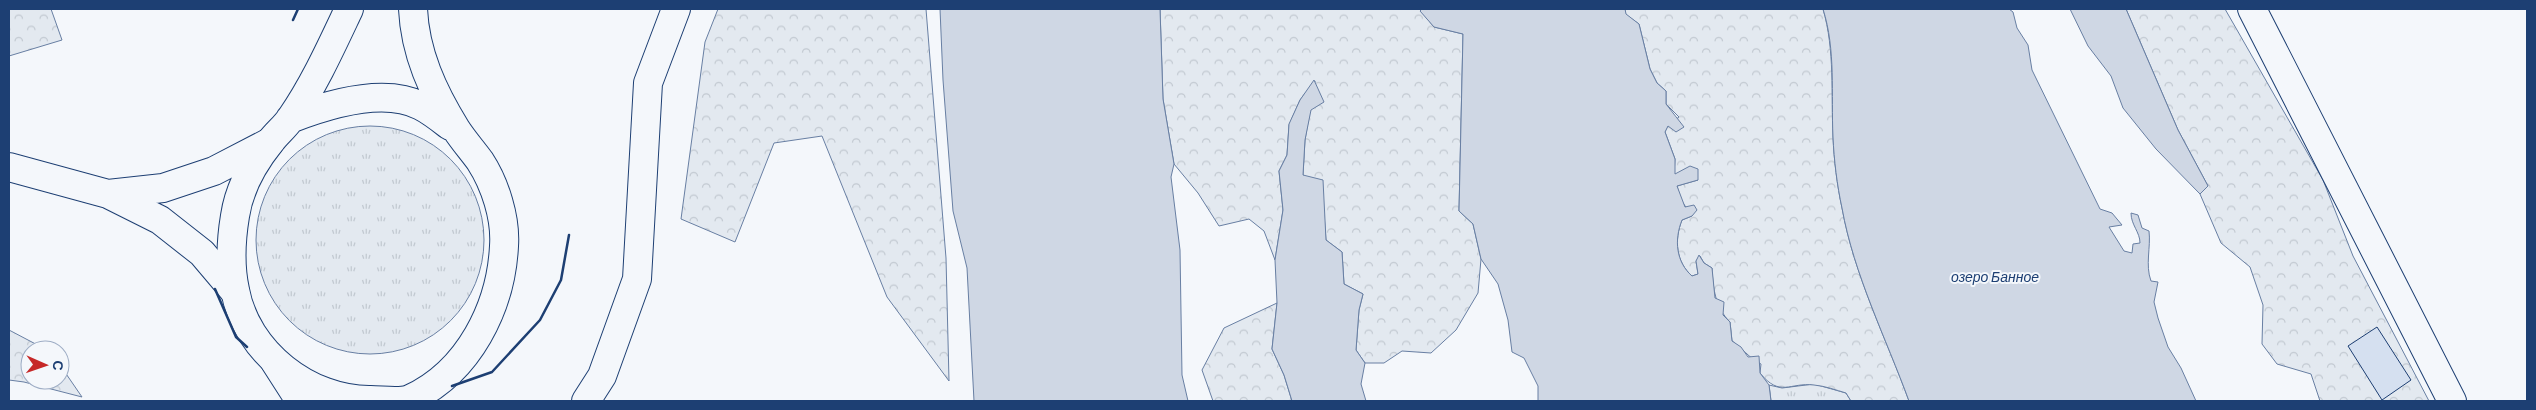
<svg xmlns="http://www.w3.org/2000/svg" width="2536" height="410" font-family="Barlow,sans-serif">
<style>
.grass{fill:url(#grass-tufts);stroke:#687fa3}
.forest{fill:url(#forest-crowns);stroke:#687fa3}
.water{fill:#cfd7e4;stroke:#687fa3}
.building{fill:#d5e0f0;stroke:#1d3f73}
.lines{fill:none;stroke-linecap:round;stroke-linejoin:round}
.street-casing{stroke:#1d3f73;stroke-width:30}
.primary-casing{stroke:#1d3f73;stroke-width:30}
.street{stroke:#f4f7fb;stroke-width:28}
.primary{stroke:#f4f7fb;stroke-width:28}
.wall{stroke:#1d3f73;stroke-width:2.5}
.labels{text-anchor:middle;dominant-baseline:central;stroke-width:4;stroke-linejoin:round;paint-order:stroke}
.water-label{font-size:14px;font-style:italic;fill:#1d3f73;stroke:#f4f7fb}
</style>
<defs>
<pattern id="grass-tufts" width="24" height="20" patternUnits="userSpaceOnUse" patternTransform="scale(1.25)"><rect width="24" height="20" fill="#e3e9f0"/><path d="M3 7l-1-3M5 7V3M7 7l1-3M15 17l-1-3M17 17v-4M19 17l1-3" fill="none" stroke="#c2c9d1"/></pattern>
<pattern id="forest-crowns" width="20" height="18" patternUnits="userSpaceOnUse" patternTransform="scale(1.25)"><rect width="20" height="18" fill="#e3e9f0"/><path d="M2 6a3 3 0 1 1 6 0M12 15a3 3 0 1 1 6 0" fill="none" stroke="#c2c9d1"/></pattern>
</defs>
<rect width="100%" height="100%" fill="#f4f7fb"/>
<path class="grass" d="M256 240a114 114 0 1 1 228 0a114 114 0 1 1-228 0Z
M1814 384 1846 393 1851 401H1771L1769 385 1782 388Z"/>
<path class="forest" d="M9 9H51L62 40 9 56Z
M718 9H926L946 258 949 381 887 297 822 136 774 143 735 242 681 219 705 42Z
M1160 9H1422L1421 11 1434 27 1463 34 1459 211 1473 224 1481 259 1478 293 1456 330 1431 353 1402 351 1384 363H1365L1356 350 1359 310 1363 294 1344 284 1342 252 1326 240 1324 215 1303 175 1305 140 1315 81 1300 100 1289 125 1287 155 1279 171 1283 210 1275 260 1264 231 1249 219 1219 226 1198 193 1174 164 1163 99Z
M1625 9H1823C1835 50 1831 94 1833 137 1834 160 1837 185 1842 208 1854 275 1886 338 1909 401H1851L1846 393C1836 390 1825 386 1814 385 1790 382 1780 398 1760 373L1761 364C1749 358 1742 348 1732 341L1730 322C1715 307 1713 288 1712 268L1704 263 1700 256 1696 261 1698 274 1692 276C1676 262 1674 240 1682 220L1692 216 1681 200 1677 186 1698 180 1674 174 1675 159 1665 132 1668 125 1679 117 1666 104V91L1657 83 1650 69 1639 24 1625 14Z
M2126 9H2225L2323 180 2353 256 2429 401H2320L2311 374 2277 364 2262 344 2263 305 2250 267 2221 243 2200 194 2208 186 2178 130Z
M1277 303 1272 349 1284 375 1292 401H1213L1202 370 1224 328Z
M9 330 47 350H30V380H60V365L82 397 24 382 9 380Z"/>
<path class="water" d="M940 9H1160L1163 99 1174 164 1171 177 1180 250 1182 375 1188 401H974L967 268 953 211 943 80Z
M1422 9H1625L1626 14 1639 24 1650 69 1657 83 1666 91V104L1684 127 1676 132 1668 126 1665 132 1675 159V174L1690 166 1698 169V180L1677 186 1685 207 1694 205 1697 210 1692 216 1682 220C1674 240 1676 262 1692 276L1698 274 1696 261 1699 255 1704 263 1712 268 1715 298 1724 302 1723 315 1730 322 1732 341 1741 347 1748 357 1759 356 1760 373 1769 385 1771 401H1538V386L1524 358 1512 352 1508 320 1498 284 1481 259 1473 224 1459 211 1463 34 1434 27 1420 11Z
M1823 9H2009L2013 12 2017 28 2028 45 2032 70 2100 209 2112 213 2122 225 2109 227 2124 251 2132 253 2133 244 2140 243C2140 232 2131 225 2131 213L2138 215 2142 228 2149 231C2151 247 2145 265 2151 281L2158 282 2154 302 2158 318 2168 347 2181 368 2196 401H1909C1886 338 1854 275 1842 208 1837 185 1834 160 1833 137 1831 94 1836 50 1823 9Z
M2070 9H2126L2178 130 2208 186 2200 194 2156 149 2123 108 2111 76 2088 46Z
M1314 80 1324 102 1311 110 1305 140 1303 175 1323 180 1326 240 1342 252 1344 284 1363 294 1359 310 1356 350 1365 363 1361 384 1366 401H1292L1284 375 1272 349 1277 303 1275 260 1283 210 1279 171 1287 155 1289 124 1300 100Z"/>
<path class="building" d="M2377 327 2411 380 2382 400 2348 346Z"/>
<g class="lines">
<defs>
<path id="street" d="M2252 9 2452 401
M9 167 108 194 160 220 202 253 235 292
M108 194 163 188 214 171 270 142
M275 362 300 401
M586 401 602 376 637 279 648 83 676 9"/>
<path id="primary" d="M349 9C332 45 314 85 291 118 285 127 277 133 271 141 254 162 239 189 235 216 231 240 230 267 235 290 246 352 309 401 371 400 382 400 400 403 410 399 469 372 501 307 504 246 506 218 495 184 480 161 472 150 463 140 456 129 433 92 415 53 413 9
M290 119C326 105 384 87 421 106 431 111 441 119 450 126"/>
</defs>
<use href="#street" class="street-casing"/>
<use href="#primary" class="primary-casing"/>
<use href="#street" class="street"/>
<use href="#primary" class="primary"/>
<path class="wall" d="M293 20 298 9
M215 289 236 337 247 347
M452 386 492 372 540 320 561 280 569 235"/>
</g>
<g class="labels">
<g class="water-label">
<text x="1995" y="276">озеро Банное</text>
</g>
</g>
<rect width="2536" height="410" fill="none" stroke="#1d3f73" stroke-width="20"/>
<g transform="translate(45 365) rotate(92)"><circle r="24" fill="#f4f7fb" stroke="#9eadc5"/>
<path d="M0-4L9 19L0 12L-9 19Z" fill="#c62828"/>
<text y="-8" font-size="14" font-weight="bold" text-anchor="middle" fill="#1d3f73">С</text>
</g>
</svg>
